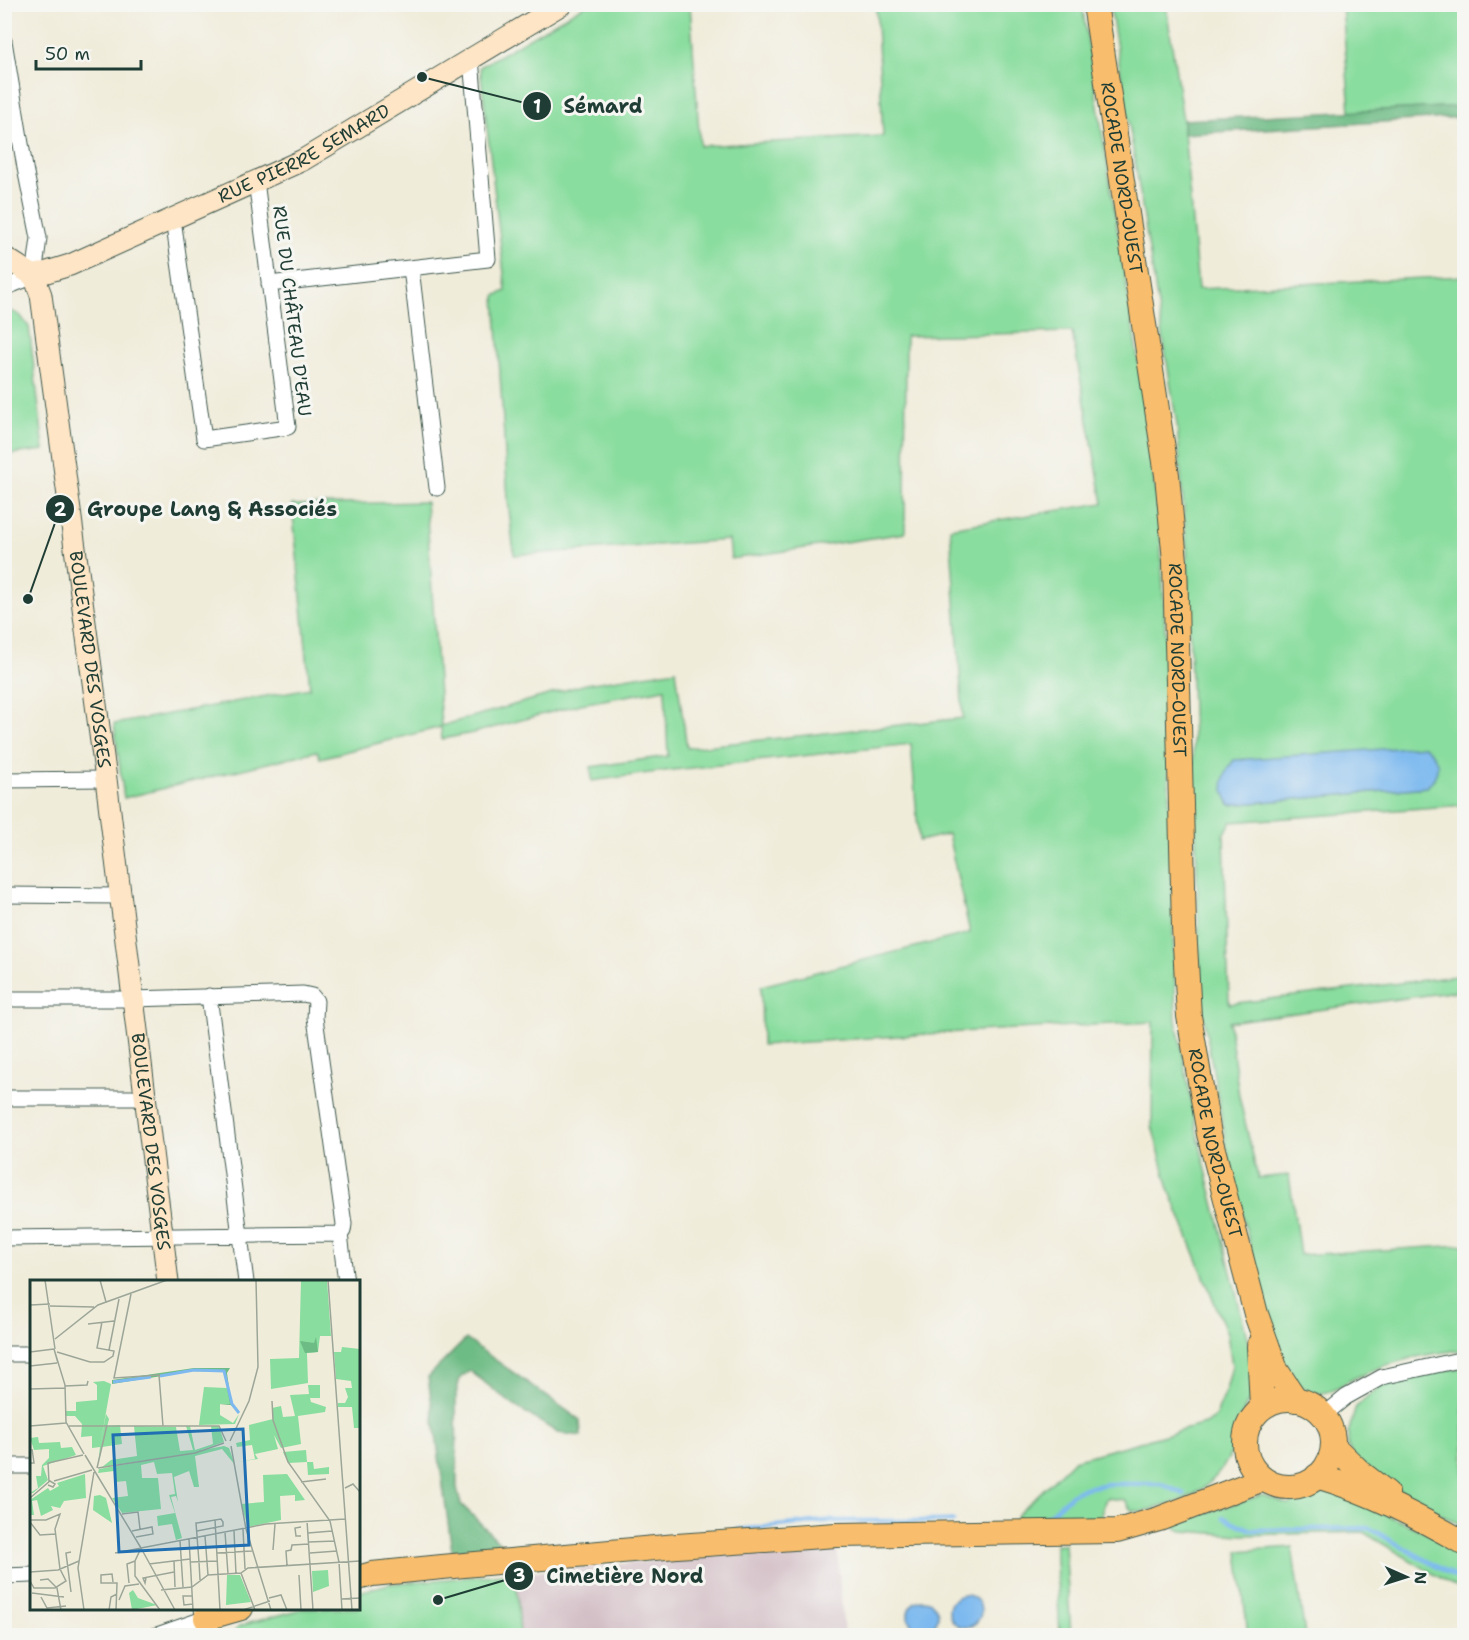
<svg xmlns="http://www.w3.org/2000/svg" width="1469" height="1640" font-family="'Shantell Sans',sans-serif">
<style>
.industrial{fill:#d2bdc5}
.green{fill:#89dd9e;stroke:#548d69;stroke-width:1.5;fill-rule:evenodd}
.forest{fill:#6ebc85;stroke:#467c5c;stroke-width:1.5}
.water{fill:#7db9ef;stroke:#4e7b92;stroke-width:1.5}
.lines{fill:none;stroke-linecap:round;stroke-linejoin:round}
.stream{stroke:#7db9ef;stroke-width:4.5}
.minor-casing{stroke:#3e574d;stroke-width:17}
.secondary-casing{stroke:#3e574d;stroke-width:23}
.primary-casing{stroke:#3e574d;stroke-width:26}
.minor{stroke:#fff;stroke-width:15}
.secondary{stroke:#fde5c5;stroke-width:21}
.primary{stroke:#f9be6d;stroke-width:24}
.labels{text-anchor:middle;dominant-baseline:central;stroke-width:6;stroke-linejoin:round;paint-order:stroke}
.street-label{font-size:18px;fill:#1f3d34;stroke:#f6f6f2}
.inset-river{fill:none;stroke:#7db9ef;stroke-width:3}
.inset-road{fill:none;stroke:#9ca698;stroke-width:1.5}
.view{fill:#1f6fb2;fill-opacity:0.15;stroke:#1f6fb2;stroke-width:3}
.inset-edge{fill:none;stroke:#1f3d34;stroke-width:3}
.leader{fill:none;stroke:#1f3d34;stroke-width:2}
.callout-dot{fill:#1f3d34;stroke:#f6f6f2;stroke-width:2}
.mark-label{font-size:18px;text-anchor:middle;font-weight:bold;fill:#fff}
.callout-label{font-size:20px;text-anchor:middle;font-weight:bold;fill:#1f3d34;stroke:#f6f6f2;stroke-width:6;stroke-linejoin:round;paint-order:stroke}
</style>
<rect width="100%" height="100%" fill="#f6f6f2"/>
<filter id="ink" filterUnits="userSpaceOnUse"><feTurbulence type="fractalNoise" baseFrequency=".0167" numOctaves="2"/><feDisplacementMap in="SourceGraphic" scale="12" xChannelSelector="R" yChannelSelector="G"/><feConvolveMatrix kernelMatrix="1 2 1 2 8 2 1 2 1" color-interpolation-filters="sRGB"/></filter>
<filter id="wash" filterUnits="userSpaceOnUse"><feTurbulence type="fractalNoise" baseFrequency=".008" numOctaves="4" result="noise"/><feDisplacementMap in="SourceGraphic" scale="24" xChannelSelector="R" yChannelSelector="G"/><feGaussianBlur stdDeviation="1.35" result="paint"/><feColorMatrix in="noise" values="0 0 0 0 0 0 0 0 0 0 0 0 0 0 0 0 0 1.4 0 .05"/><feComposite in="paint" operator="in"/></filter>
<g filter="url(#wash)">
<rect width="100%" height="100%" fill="#f0ecda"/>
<path class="industrial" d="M837 1545 844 1635H520L516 1573Z"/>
<path class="green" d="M585 5H690L700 146 883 136 876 5H1082L1142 385 1160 531 1166 649 1170 840 1176 1020 1198 1137 1259 1387C1248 1401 1240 1415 1235 1432 1233 1440 1233 1451 1228 1459 1215 1483 1193 1498 1167 1505 1155 1508 1144 1513 1131 1510L1125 1500 1106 1498 1100 1518 1093 1522 1018 1525 1016 1516 1074 1460 1205 1424 1215 1417 1225 1394 1232 1366 1227 1334 1169 1189 1152 1126 1153 1022 976 1031 762 1045 761 986 970 933 948 834 919 841 911 744 664 771 592 781 591 767 668 756 665 689 581 704 473 733 442 739 441 727 320 758 317 751 124 798 114 724 310 688 292 505 426 502 441 726 586 684 676 670 687 748 963 718 950 528 1103 503 1072 332 906 336 905 533 731 559 729 540 514 555 508 500 495 296 506 291 480 67Z
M1110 5H1166L1183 120 1198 289 1464 276V805L1231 822 1224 835 1229 1004 1464 975V990L1229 1022 1239 1096 1258 1178 1289 1175 1300 1255 1464 1245V1350C1428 1353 1391 1361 1357 1377 1344 1382 1329 1396 1314 1393 1303 1390 1292 1379 1283 1372L1231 1171 1201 1002 1187 550 1177 425ZM1434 779 1427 787 1230 805Z
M1342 5H1464V106L1350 112Z
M4 308 20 315 29 327 44 450 5 455Z
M1464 1368V1527L1402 1492 1357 1460 1348 1447V1433L1356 1407 1381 1386 1428 1371Z
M1330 1492 1338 1493 1431 1535 1464 1555V1592L1363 1532 1242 1535 1182 1531 1174 1527 1177 1522 1262 1495 1288 1504Z
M1055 1544H1065L1071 1635H1060Z
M1292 1547 1305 1635H1248L1238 1551Z
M516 1573 520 1635 232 1636 239 1626 302 1609 358 1608 359 1592 388 1584Z"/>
<path class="forest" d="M1464 106V117L1183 134V120Z
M466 1339 580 1420 581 1436 558 1433 513 1405 470 1371 460 1378 456 1394 457 1488 461 1504 502 1545V1549L452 1551 428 1377Z"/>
<path class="water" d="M1424 746C1441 759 1442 771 1427 787L1230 805C1220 786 1221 776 1234 760Z
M949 1611a16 16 0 1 1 32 0a16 16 0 1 1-32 0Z
M908 1615a15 15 0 1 1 30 0a15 15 0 1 1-30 0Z"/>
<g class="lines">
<path class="stream" d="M1224 1518 1252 1530 1369 1528 1464 1582
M1040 1521H1042L1071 1495 1085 1488 1108 1484H1161L1184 1494
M737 1530 826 1521H953"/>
</g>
</g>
<g filter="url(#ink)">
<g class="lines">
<defs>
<path id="minor" d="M4 41 25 168 39 238 34 276 4 288
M173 219 204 439 288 427 256 181
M411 268 437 488
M269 284 488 259 471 59
M4 780 106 779
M4 895 120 896
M209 996 246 1282
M4 999H132L303 994 312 996 316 1001 315 1018 344 1224 343 1231 340 1234
M4 1098H145
M340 1234 346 1282
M4 1238 340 1234
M4 1354H32
M1324 1415 1346 1397 1382 1377 1464 1359
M4 1466H32
M4 1576 32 1575
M154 1636 206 1618"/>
<g id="secondary">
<path d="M4 257 34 276"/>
<path id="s1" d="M34 276 41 295 106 779 168 1282"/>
<path id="s2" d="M34 276 70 265 303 160 562 4"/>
<path d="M205 1608 209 1636"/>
</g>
<g id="primary">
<path id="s3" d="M1095 4 1167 475 1175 561 1184 927 1189 1016 1209 1134 1256 1314 1276 1370 1296 1400"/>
<path d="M1259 1346 1262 1407"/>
<circle cx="1289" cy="1443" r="44"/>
<path d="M1333 1446 1361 1473 1387 1493"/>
<path d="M1317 1476C1370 1492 1417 1516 1464 1543"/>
<path d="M358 1578 372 1574 442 1567 677 1546 836 1535 1117 1531 1159 1519 1263 1479"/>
<path d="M206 1618 241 1608"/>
</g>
</defs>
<use href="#minor" class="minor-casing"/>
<use href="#secondary" class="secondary-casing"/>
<use href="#primary" class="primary-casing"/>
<use href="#minor" class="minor"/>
<use href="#secondary" class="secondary"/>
<use href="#primary" class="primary"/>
</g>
</g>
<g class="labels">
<g class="street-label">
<text stroke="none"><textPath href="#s2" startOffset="297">RUE PIERRE SEMARD</textPath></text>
<text stroke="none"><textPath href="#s3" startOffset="176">ROCADE NORD-OUEST</textPath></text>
<text transform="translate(292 311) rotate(83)">RUE DU CHÂTEAU D'EAU</text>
<text stroke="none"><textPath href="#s1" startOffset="388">BOULEVARD DES VOSGES</textPath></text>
<text stroke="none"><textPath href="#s3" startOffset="662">ROCADE NORD-OUEST</textPath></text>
<text stroke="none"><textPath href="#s1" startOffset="874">BOULEVARD DES VOSGES</textPath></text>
<text stroke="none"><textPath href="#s3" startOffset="1148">ROCADE NORD-OUEST</textPath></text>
</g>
</g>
<g transform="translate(30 1280)">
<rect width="330" height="330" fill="#f0ecda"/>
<path d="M271 0H297L301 56H290L288 72 277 73 278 103 241 109 240 79 269 78ZM312 67 330 69V148H324L322 127H308V123H315L318 117 315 108H322L321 101 306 99 304 72H311ZM74 101 81 104 70 166 76 134 79 139 68 184 70 167 62 168V156L51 157 52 144 45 136H35V131H46V122L67 120V105L63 102ZM278 105H290V118H280L281 122 296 127 295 132 268 136 271 164 251 168 244 155 248 169 225 174 228 179 207 182 225 179 222 165 207 167 206 163 220 160 219 145 243 139 242 128 251 126 253 137 265 136 260 115 279 114ZM174 107 197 108 201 124H190V135L203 143 209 134 205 144 169 145ZM90 145 92 164 72 167 77 146ZM104 146 146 147 150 171 163 170 156 146H160L165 170 183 164 181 146H189L194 162 163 173 72 187 81 180 107 176ZM8 157 9 163 30 162 31 168 42 167 46 175 13 186 18 200 3 213H0L8 208 6 196H11L12 185 19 178V169L4 170 0 158ZM194 166 199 168 205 185 192 169 165 176 169 207H164L159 191 144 197 148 222 146 216 141 217 152 258 146 260 142 244 128 246 127 236 145 233 139 215 145 214 142 193 127 194 124 182 111 185 112 198H128L131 229 92 233 82 218 98 216 96 201 85 202 84 191 68 193 69 189ZM276 170 277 182H283L284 189 299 187V194L278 195 277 182 258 183 253 172ZM55 194 56 218 34 221 30 228 21 226 23 230 11 236 7 220 2 221 4 235H0V220L18 208 20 211 29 206 27 203ZM257 194 275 220 265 221V215L250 216 251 240 218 247 211 224 234 222 233 195ZM70 215 76 218 82 243 63 230 64 216ZM298 290 299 306 283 312 282 291ZM197 295H210L221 322 196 325ZM103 310 108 318 127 325 102 330 99 313Z" fill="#89dd9e"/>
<path d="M286 57 288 72 275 73 270 61 284 63ZM164 88H200L197 93 201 121 209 134 201 125H189L200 124 194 92 163 91 82 104V100Z" fill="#6ebc85"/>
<path class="inset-river" d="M130 96 164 90 194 91 202 124 209 133M83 102 121 97"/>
<path class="inset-road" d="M15 0 25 69M70 0 76 22M298 0 322 330M101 14 84 98 129 95 133 146M0 25 20 24M20 26 64 27M58 44 84 41M25 59 68 25 137 0M79 70 89 19M0 72 24 69M27 72 60 82H74L83 76 84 71 67 68 72 42M28 83 24 69 35 105 36 142 54 174M0 86 27 83M35 106 57 105 58 101M0 109 35 108M242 121 243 140 258 182 300 241 309 282 312 330M0 146 36 143M39 146H189L196 161M200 161 219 121 228 87 226 0M201 166 216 249M55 175 111 268M0 183H4L2 169M67 188 77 145M68 188 165 173 194 163M24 201 62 190M19 202 18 183 53 175M271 202 296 199M315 208 323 204 330 212M0 218 20 201 25 204 23 207 18 205M92 234 108 232 110 249M0 240H16L30 234 25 249 30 289 36 301 25 308H4L0 301M185 240 190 330M277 241 283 330M0 242 10 255 26 254M271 247 265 248 266 256H271M213 249 215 289M216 249 241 330M102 251 122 247 123 254 106 257M167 251 193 246V242L191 239 167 243H166L169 282 170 300M204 251 206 294M195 252 198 294M278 253 302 251M175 256 178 295M159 259 163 330M150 261 153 307M279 262 305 261M111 268 236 244 315 239M111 268 105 281V296L130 330M243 270 245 244M85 273 111 268 145 330M187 273 222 271M280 273 307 271M144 281 145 307M161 282 188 281M119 284 160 279M257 285 256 271 261 270 262 265 279 264M0 292 28 290 49 281M211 293 225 330M269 295 271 330M116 298 115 303 113 298 144 292M10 300 18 299 27 308 31 330M83 302 82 294 71 295V303H87L86 330M99 303 97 284 105 281M131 310 162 307 178 295 211 293 218 288 330 281M41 312 36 273 41 272M2 313 34 317M162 316H153L154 325 163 324M11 317 17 328 36 326M239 318 251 315 257 330M311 319 330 318M89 320 95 306 109 304M54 330 48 288 64 192M79 330 81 317 87 314M213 330 240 321"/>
<path class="view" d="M213 149 219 265 89 272 83 155Z"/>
<rect width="330" height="330" class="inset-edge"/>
</g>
<path class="leader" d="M422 77L537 106M28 599L60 509M438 1600L519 1576"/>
<g class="callout-dot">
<circle cx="422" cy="77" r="6"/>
<circle cx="28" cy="599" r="6"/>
<circle cx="438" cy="1600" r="6"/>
<circle cx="537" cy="106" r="15"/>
<circle cx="60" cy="509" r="15"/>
<circle cx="519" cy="1576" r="15"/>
</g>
<g class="mark-label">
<text x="537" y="113">1</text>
<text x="60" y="516">2</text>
<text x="519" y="1582">3</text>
</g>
<g class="callout-label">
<text x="603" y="113">Sémard</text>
<text x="212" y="516">Groupe Lang &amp; Associés</text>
<text x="625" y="1583">Cimetière Nord</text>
</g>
<rect width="1469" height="1640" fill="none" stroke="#f6f6f2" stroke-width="24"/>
<g transform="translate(1406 1577) rotate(93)" stroke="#f6f6f2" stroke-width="4.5" paint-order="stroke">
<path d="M0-4.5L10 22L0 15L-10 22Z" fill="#1f3d34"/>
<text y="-9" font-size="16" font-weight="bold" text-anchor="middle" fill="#1f3d34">N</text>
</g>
<path d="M36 60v9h105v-9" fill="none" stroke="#1f3d34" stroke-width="3"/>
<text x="45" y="60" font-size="18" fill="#1f3d34" stroke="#f6f6f2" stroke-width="4.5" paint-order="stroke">50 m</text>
</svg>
